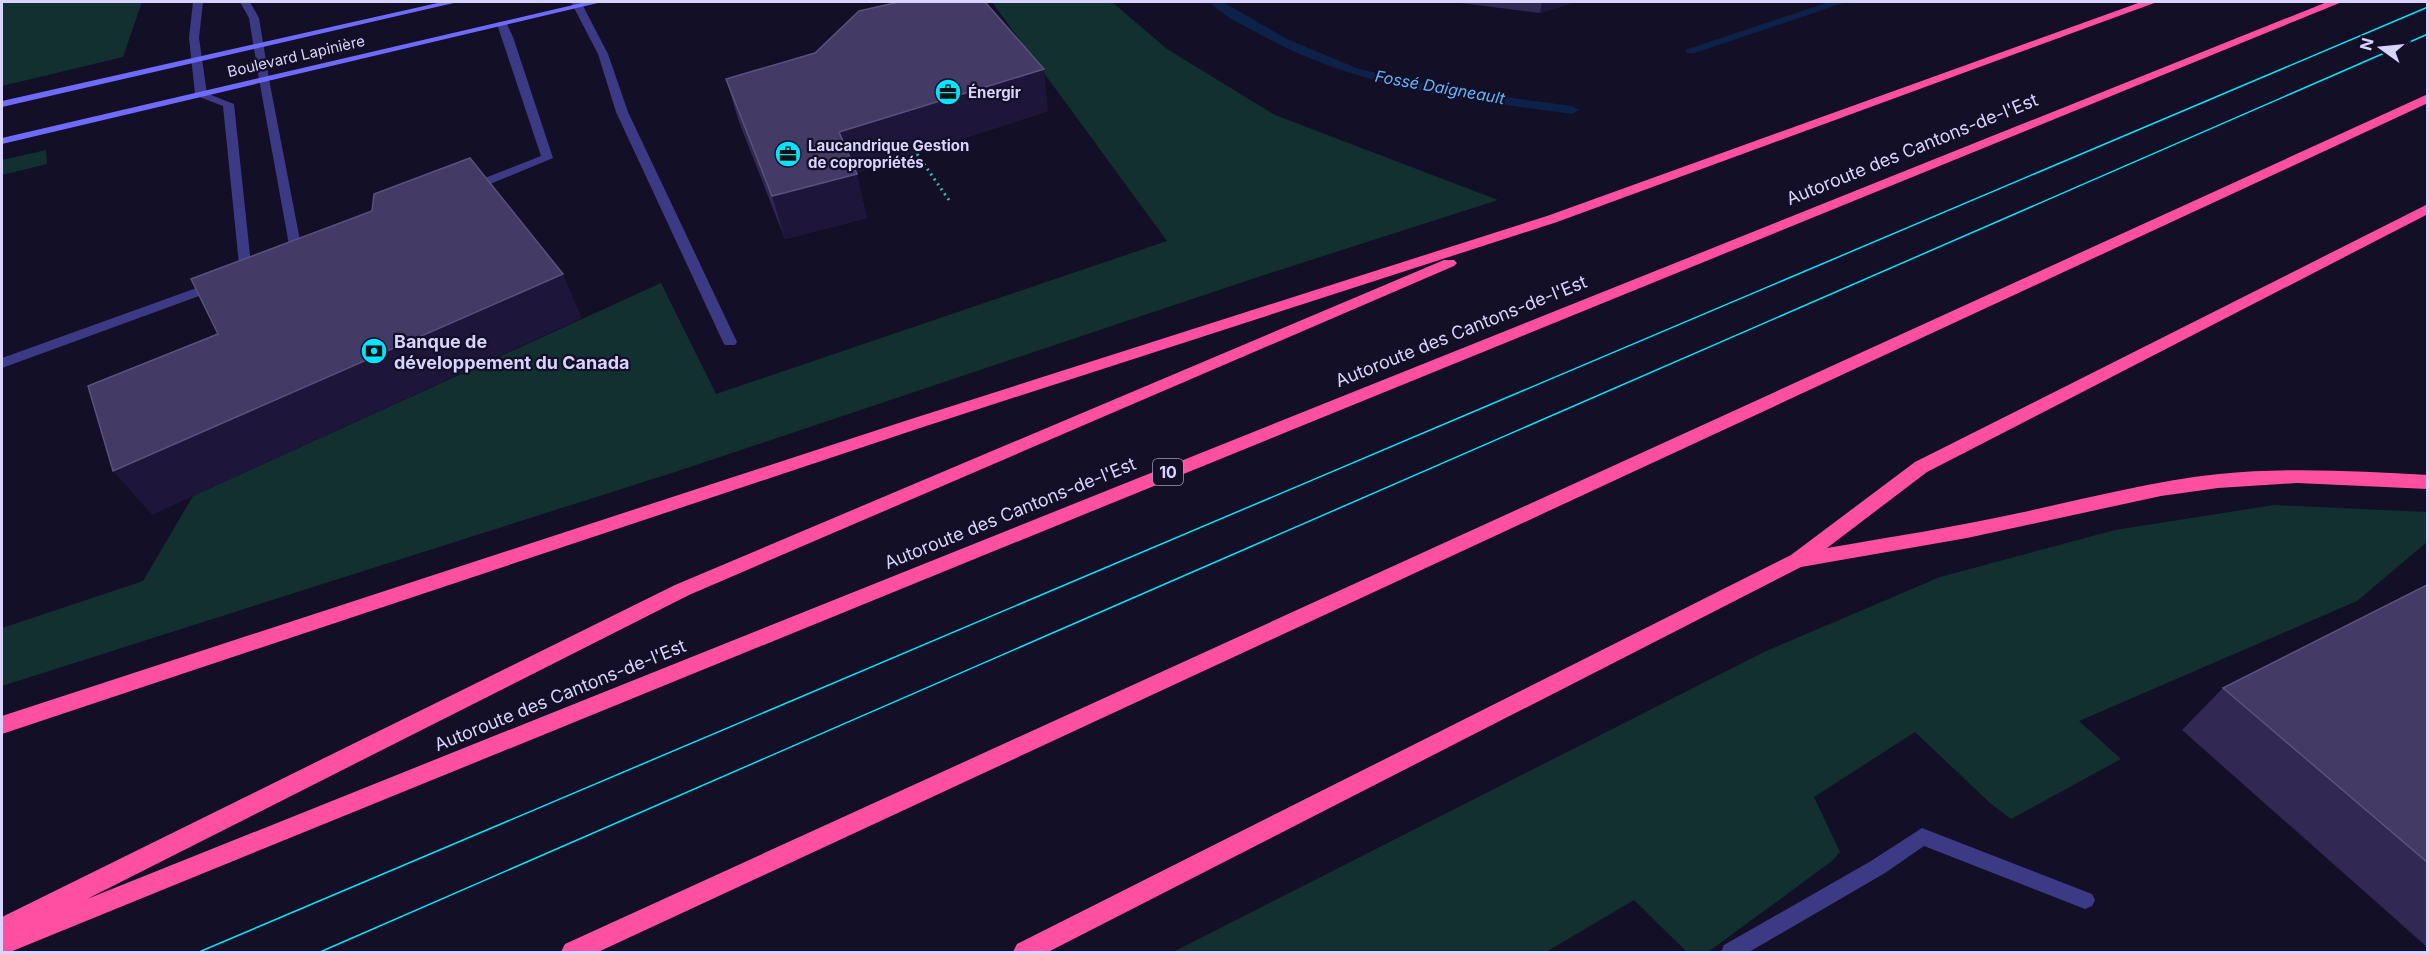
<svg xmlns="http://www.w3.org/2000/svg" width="2429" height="954" font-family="Inter,sans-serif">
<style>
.green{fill:#12302f}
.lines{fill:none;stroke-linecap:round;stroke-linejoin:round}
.stream{fill:#0c2248;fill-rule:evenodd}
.path{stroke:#2fb8b0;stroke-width:3;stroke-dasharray:2 4;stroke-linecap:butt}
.lane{fill:#3d3a85;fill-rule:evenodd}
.street{fill:#3d3a85;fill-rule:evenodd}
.secondary{fill:#6f6bff;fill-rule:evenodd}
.highway{fill:#ff4fa3;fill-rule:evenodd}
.tram{stroke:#00e5ff;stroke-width:1.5}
.wall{fill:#312854}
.shaded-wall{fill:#1d163a}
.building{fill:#433a66;stroke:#5a527e;stroke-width:1.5}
.labels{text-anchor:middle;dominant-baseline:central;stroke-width:4.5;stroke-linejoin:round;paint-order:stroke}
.far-street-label{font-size:15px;fill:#d9d4ff;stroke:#130f26}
.far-poi-label{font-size:15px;font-weight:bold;fill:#d9d4ff;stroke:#130f26;text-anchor:start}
.far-water-label{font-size:16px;font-style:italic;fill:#62b6ff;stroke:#130f26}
.shield{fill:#130f26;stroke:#9e99be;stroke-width:1.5}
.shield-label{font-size:16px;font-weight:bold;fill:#d9d4ff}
.street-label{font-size:18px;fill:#d9d4ff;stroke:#130f26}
.poi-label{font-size:18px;font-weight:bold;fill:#d9d4ff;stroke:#130f26;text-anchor:start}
</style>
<rect width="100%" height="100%" fill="#130f26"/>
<path class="green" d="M2 2H142L123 57 2 86Z
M992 2H1112L1167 49 1275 115 1498 200 1258 277 675 472 2 686V628L143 581 193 496 661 283 716 394 1167 241Z
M46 150 47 164 2 175V160Z
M2274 505 2427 512V542L2357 601 2079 721 2121 759 2011 819 1990 803 1915 732 1814 797 1840 852 1832 861 1708 952H1687L1634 900 1546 952H1173L1764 652 1940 577 2115 530Z"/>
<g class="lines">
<path class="stream" d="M1210 2H1223L1287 39 1359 69 1447 89 1572 106 1579 110 1572 114C1463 99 1353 88 1256 32 1241 24 1221 15 1210 2Z
M1829 2H1846L1695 53H1687L1685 50Z"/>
<path class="path" d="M917 154 951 203"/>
<path class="lane" d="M571 2H581L608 54 628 112 737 342 735 345H725L723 342 616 112 598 54Z
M498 22H506L513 37 553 158 471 192 467 191V185L541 156 497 24Z
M264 76 269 79 303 256 297 260 291 256 259 79Z
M201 91 234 104 252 274 246 278 240 274 223 106 197 96V92Z
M216 281 221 282 223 285 221 288 2 368V358Z
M1922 828 2092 894 2095 900 2092 906 2085 909 1924 846 1885 873 1749 952H1721L1724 945 1871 861Z"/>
<path class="street" d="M193 2H203L199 38 207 94 201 97 195 94 189 38Z
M240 2H250L259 18 269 79 268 81 259 79 249 18Z"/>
<path class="secondary" d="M442 2H458L2 107V101Z
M586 2H602L2 144V138Z"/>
<path class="highway" d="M2141 2H2157L1557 222 920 428 2 734V716L908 420 1547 216Z
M2327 2H2342L10 952H2V917L675 585 1444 260H1454L1457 263 1454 266 689 595 87 899Z
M2428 94V103L598 952H561L565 944Z
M2428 204V214L1927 472 1827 548C1891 537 1955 527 2019 513 2085 499 2151 481 2219 474 2289 467 2358 471 2428 475V489L2297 483 2218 488 2161 496 1967 538 1801 567 1048 952H1013L1017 944 1791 555 1915 462Z"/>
<path class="tram" d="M199 952 2428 7
M320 952 2428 34"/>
</g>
<path class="wall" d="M1453 2H1576L1540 13Z
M726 79 1048 111 856 173 867 218 785 239 739 122Z
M2427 585V947L2182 730 2223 688Z"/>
<path class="shaded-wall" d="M1542 2H1576L1540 13Z
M1044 69 1048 111 849 175 839 132Z
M857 174 867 218 785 239 772 196Z
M563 274 582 318 152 515 113 471Z"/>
<path class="building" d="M899 2H985L1044 69 839 132 857 174 772 196 726 79 815 53 859 11Z
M470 158 563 274 113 471 88 386 218 334 191 279 372 211 374 194Z
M2427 585V862L2223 688Z"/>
<defs>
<symbol id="office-disc" viewBox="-11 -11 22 22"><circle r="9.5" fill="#00e5ff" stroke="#130f26"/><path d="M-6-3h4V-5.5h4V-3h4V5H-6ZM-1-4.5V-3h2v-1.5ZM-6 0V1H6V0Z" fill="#111"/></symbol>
<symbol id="bank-disc" viewBox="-11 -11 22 22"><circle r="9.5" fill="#00e5ff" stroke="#130f26"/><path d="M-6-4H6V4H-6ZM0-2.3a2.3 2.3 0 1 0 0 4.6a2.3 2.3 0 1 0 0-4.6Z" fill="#111"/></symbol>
</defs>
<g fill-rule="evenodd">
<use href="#office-disc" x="933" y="77" width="30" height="30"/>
<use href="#office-disc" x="773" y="139" width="30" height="30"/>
<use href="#bank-disc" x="359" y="336" width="30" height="30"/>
</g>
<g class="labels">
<g class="far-street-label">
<text transform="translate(296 56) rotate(-13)">Boulevard Lapinière</text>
</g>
<g class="far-poi-label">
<text x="968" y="92">Énergir</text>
<text x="808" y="145">Laucandrique Gestion<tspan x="808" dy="17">de copropriétés</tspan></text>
</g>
<g class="far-water-label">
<text transform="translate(1440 87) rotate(10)">Fossé Daigneault</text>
</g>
<rect class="shield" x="1153" y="459" width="30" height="26" rx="4.5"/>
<g class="shield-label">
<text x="1168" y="472">10</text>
</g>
<g class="street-label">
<text transform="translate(1912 149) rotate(-22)">Autoroute des Cantons-de-l'Est</text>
<text transform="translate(1461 331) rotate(-22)">Autoroute des Cantons-de-l'Est</text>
<text transform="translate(1010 513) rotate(-22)">Autoroute des Cantons-de-l'Est</text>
<text transform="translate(560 695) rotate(-22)">Autoroute des Cantons-de-l'Est</text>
</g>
<g class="poi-label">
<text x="394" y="341">Banque de<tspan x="394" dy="21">développement du Canada</tspan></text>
</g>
</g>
<rect width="2429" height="954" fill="none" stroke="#d9d4ff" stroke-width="6"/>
<g transform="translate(2381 48) rotate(285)" stroke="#130f26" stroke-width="4.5" paint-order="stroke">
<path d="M0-4.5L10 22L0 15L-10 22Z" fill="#d9d4ff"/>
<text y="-9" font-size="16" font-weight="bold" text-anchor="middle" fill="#d9d4ff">N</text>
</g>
</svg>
